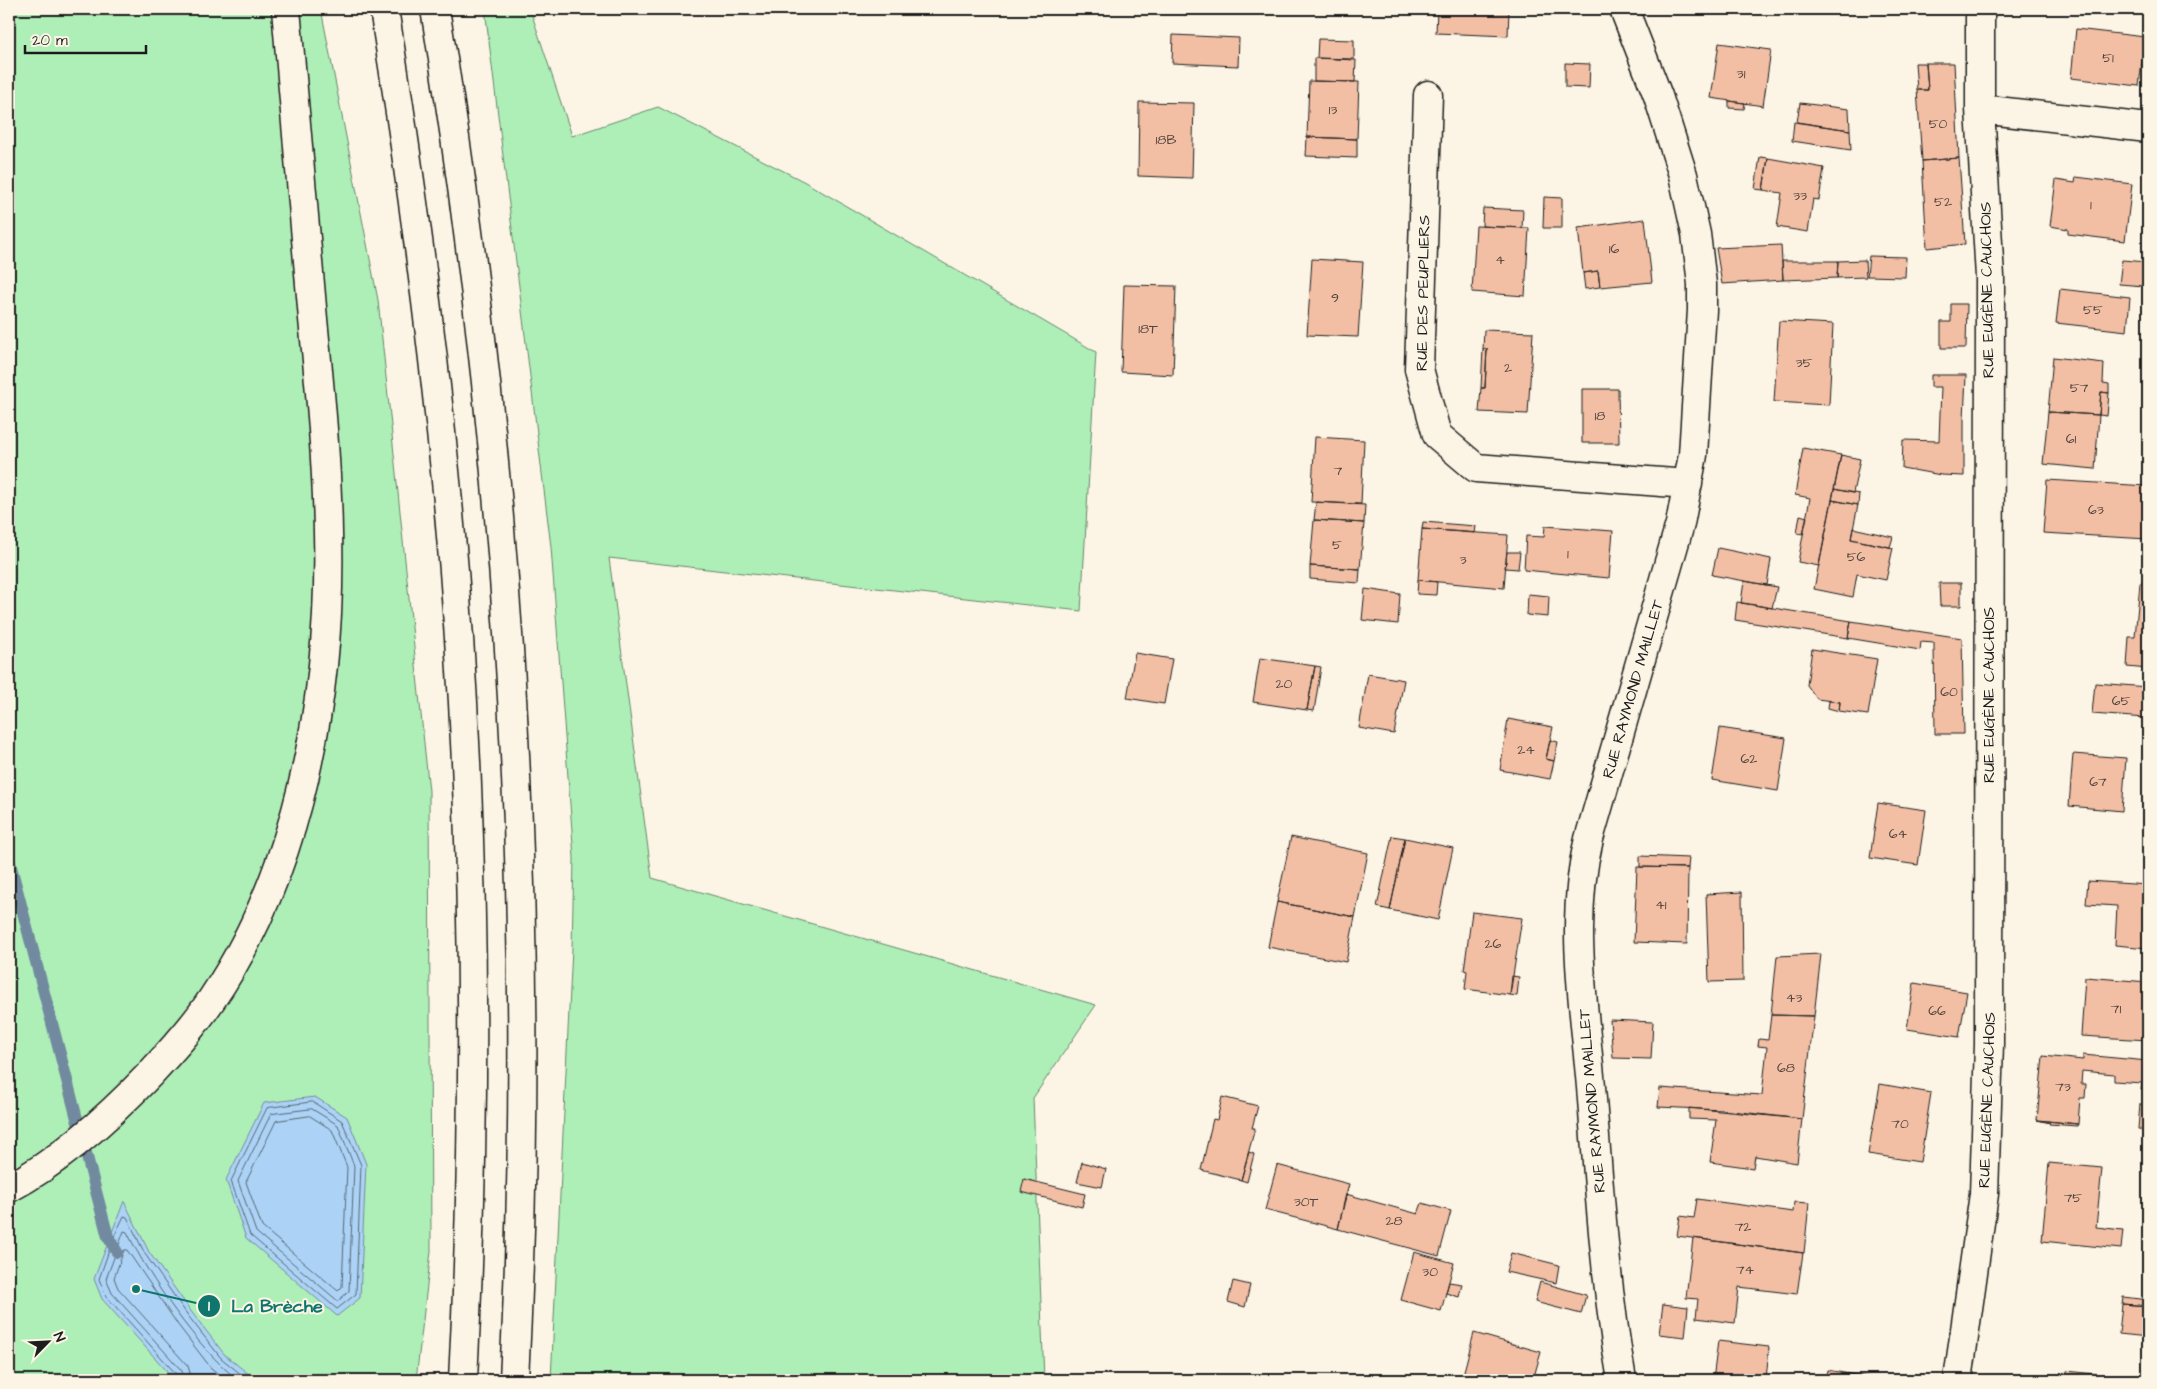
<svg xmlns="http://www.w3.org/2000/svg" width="2157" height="1389" font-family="'Architects Daughter',sans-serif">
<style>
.green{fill:#aeefb7;stroke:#65866a}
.water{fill:#acd3f6;stroke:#728a9f}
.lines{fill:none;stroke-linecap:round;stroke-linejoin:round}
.shore{stroke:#566573;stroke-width:1}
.stream{stroke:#728a9f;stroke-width:12}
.building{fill:#f3bfa4;stroke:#1c1c1c}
.minor-casing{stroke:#1c1c1c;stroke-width:31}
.primary-casing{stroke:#1c1c1c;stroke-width:31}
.trunk-casing{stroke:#1c1c1c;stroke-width:31}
.minor{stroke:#fcf5e5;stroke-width:28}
.primary{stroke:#fcf5e5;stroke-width:28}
.trunk{stroke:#fcf5e5;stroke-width:28}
.labels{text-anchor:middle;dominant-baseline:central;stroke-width:4;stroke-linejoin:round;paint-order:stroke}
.number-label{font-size:14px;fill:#52453e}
.street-label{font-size:16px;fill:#1c1c1c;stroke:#fcf5e5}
.leader{fill:none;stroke:#0f766e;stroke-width:2}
.callout-dot{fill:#0f766e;stroke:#fcf5e5;stroke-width:2}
.mark-label{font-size:15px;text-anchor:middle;font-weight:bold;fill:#fff}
.callout-label{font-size:18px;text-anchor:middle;font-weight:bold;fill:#0f766e;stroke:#fcf5e5;stroke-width:4;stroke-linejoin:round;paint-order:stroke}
</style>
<rect width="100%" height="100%" fill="#fcf5e5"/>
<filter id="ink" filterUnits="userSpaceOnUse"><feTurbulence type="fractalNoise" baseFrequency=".02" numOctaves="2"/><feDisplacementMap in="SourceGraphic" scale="10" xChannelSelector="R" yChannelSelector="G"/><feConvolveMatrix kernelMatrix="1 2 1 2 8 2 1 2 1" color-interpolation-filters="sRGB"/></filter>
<g filter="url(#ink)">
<path class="green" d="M9 9H321L378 300 429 791 431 1251 416 1380H9Z
M485 9H530L572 136 658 107 805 182 1096 352 1081 611 609 558 652 878 1096 1005 1033 1098 1044 1380H551L572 948 574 858 551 547Z"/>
<path class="water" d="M315 1097 347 1117 366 1164 360 1298 337 1316 246 1238 226 1180 264 1103Z
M124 1201 149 1252 193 1314 225 1355 256 1380H175L102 1299 94 1279Z"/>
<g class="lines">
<path class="shore" d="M313 1102 342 1121 361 1165 356 1294 337 1309 250 1235 231 1181 267 1108Z
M312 1109 338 1125 354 1166 349 1291 338 1301 256 1232 238 1181 271 1114Z
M310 1116 332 1130 347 1167 342 1287 338 1291 262 1227 246 1182 276 1121Z
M178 1380 177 1375 106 1296 99 1279 113 1239 124 1216 127 1217 145 1254 189 1317 221 1358 248 1380
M184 1380 182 1371 112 1293 106 1279 124 1231 127 1232C150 1279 197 1348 238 1380
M192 1380 188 1366 118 1288 114 1278 124 1250H127L178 1325 211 1368 226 1380"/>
<path class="stream" d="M9 859 108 1237 117 1252"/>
</g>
<path class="building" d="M1437 9H1509L1508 36 1436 33Z
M2076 29 2145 37 2139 86 2071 78Z
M1173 35 1239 38 1238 66 1172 63Z
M1318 39 1354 40V59L1317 58Z
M1719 43 1771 50 1763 106 1711 98Z
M1314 58 1356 60 1355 82 1314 81Z
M1565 63 1590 64 1589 88 1565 87Z
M1915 63H1926L1928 90H1917Z
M1926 63H1954L1959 158 1922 161 1917 90H1928Z
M1309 81 1359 82 1357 139 1307 137Z
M1729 101 1745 103 1744 109 1729 108Z
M1139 102 1194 103 1192 178 1138 176Z
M1800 103 1849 109 1850 130 1797 122Z
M1794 122 1850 130 1851 150 1792 141Z
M1307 137 1357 139V158L1306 156Z
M1760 157 1768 158 1763 190 1755 189Z
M1768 158 1824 168 1819 200 1813 199 1808 232 1777 227 1782 193 1763 190Z
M1959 158 1965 244 1927 248 1922 161Z
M2076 177 2132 184 2125 241 2068 234V229L2050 226 2056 180 2075 183Z
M1544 197 1562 198V228H1543Z
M1483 208 1523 210 1522 228 1482 226Z
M1645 219 1652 282 1600 287 1598 271 1583 273 1578 228Z
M1476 226 1529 228 1525 296 1472 292Z
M1781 245 1783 280 1722 284 1716 248Z
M1869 256 1906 257 1905 277 1867 276Z
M1312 259 1363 262 1358 337 1307 335Z
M1865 260 1866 277 1837 278 1838 261Z
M2122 260 2147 262 2144 286 2119 284Z
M1782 261H1838L1837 278 1783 280Z
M1598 271 1600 287 1585 289 1583 273Z
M1124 285 1176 286 1173 375 1121 372Z
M2060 289 2130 297 2127 331 2056 323Z
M1951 304H1967L1966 348H1941V322H1951Z
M1779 321 1833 324 1829 405 1774 402Z
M1484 330 1533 332 1528 414 1479 412 1481 388H1485L1487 349H1483Z
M1483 349H1487L1485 388H1481Z
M2053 357 2104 363 2103 383 2109 384V393L2101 392 2099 415 2048 412Z
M1931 375H1966L1964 419V476L1941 475 1902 468 1903 440 1939 441 1941 387H1931Z
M1582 389H1618L1619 443H1582Z
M2101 392 2109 393 2107 416 2099 415Z
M2048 412 2099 415 2095 469 2043 464Z
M1315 437 1364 440 1361 504 1311 502Z
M1803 448 1841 455 1819 566 1798 562 1810 498 1795 495Z
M1841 455 1860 459 1853 493 1834 489Z
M2047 480 2148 486V539L2043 533Z
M1834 489 1859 494 1858 505 1832 500Z
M1832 500 1858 505 1851 539 1893 548 1886 580 1857 574 1853 597 1814 589Z
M1316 502 1365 505 1364 523 1314 520Z
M1800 515 1807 517 1803 534 1797 533Z
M1314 520 1364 523 1360 569 1310 566Z
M1423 522 1476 526 1475 533 1422 529Z
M1545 526 1613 531 1609 578 1524 570 1526 536 1544 537Z
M1853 528 1893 537 1890 547 1851 539Z
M1422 529 1508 535 1504 588 1418 580Z
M1718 548 1771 559 1767 585 1712 575Z
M1507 552H1520L1518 569 1505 568Z
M1310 566 1360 569 1359 583 1310 579Z
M1418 580 1437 582 1436 595 1417 594Z
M1744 581 1777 587 1772 608 1741 603Z
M1939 583H1961V606H1940Z
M2140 583 2148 584V669L2127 667 2129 637H2135Z
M1365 589 1400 594 1398 624 1362 620Z
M1528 594 1549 596 1548 617 1527 615Z
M1737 602 1851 621 1848 638 1735 620Z
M1851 621 1962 638 1964 734H1935L1934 643 1921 642 1920 650 1848 638Z
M1812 649 1877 659 1868 715 1839 711 1840 702 1817 699 1807 685Z
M1135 653 1172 659 1164 704 1127 698Z
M1260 658 1315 666 1307 710 1253 702Z
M1315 666 1321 667 1314 711 1307 710Z
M1368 674 1404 680 1394 734 1359 728Z
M2095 683 2148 687V735H2144L2146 718 2092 714Z
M1829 701 1840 702 1839 711 1828 708Z
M1508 719 1553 727 1546 759 1554 761 1550 779 1500 770Z
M1720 728 1786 738 1778 791 1712 780Z
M1550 740 1558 742 1554 761 1546 759Z
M2073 754 2126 758 2122 811 2069 806Z
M1878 803 1926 810 1918 865 1870 858Z
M1392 836 1405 838 1390 910 1377 907Z
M1291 837 1368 853 1355 917 1277 902Z
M1405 838 1453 848 1438 920 1390 910Z
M1640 856 1689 858 1688 868 1640 867Z
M1637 867 1688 868 1687 944 1634 942Z
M2088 881 2148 885V948L2115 945 2117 906 2086 904Z
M1742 892 1743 981 1709 982 1706 894Z
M1277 902 1355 917 1346 962 1268 947Z
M1472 912 1522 918 1510 995 1465 989 1467 971 1464 970Z
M1821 954 1814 1016 1771 1015 1777 956Z
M1512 976 1519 977 1517 996 1510 995Z
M2085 977 2148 982V1040L2081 1036Z
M1914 983 1967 992 1959 1037 1907 1029Z
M1771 1015 1814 1016 1802 1119 1723 1110 1658 1107 1660 1088 1762 1095 1767 1047 1758 1046 1759 1039 1768 1040Z
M1610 1020 1653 1022 1651 1059 1613 1058Z
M2083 1055 2148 1061V1091L2141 1090 2142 1083 2114 1081V1074L2082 1071 2081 1084H2086L2085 1098H2080L2078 1124 2037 1120 2043 1056 2083 1060Z
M1880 1084 1931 1093 1920 1162 1868 1154Z
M1222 1097 1258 1106 1252 1128H1255L1241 1180 1201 1170 1213 1119 1217 1120Z
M2140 1104H2148V1130L2138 1129Z
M1689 1108 1802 1119 1797 1163 1755 1156 1753 1168 1710 1162 1716 1120 1689 1119Z
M2037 1120 2078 1124 2077 1126 2049 1124 2050 1123Z
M1249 1152 1254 1154 1247 1182 1241 1180Z
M1082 1162 1106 1169 1102 1187 1077 1182Z
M2049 1163 2102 1168 2096 1227 2123 1230 2121 1249 2042 1241Z
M1277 1165 1349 1184 1338 1229 1265 1210Z
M1024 1179 1085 1194 1082 1207 1021 1192Z
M1346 1194 1418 1214 1422 1203 1451 1211 1439 1256 1338 1229Z
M1697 1199 1793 1212 1794 1202 1809 1203 1804 1253 1677 1236 1680 1216 1694 1218Z
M1693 1238 1803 1253 1797 1294 1739 1287 1735 1323 1696 1318 1698 1299 1686 1298Z
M1414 1252 1454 1263 1441 1311 1401 1300Z
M1511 1253 1559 1265 1556 1283 1506 1272Z
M1233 1281 1250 1285 1245 1307 1228 1302Z
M1449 1282 1462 1284 1459 1297 1446 1293Z
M1540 1282 1586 1295 1581 1314 1535 1302Z
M2123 1297 2148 1300V1306L2122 1304Z
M1663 1304 1688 1307 1685 1337 1659 1334Z
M2122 1304 2148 1306V1337L2119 1334Z
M1474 1333 1541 1352 1533 1380H1483L1463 1375Z
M1718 1341 1769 1347 1766 1380H1713Z
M1827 1370 1884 1380H1825Z
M2067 1371 2113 1376V1380H2066Z"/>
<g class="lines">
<defs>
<path id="minor" d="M1428 95 1419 369 1437 435 1476 468 1688 484
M1980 109 2148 128
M1622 1380C1605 1283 1599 1185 1591 1087 1584 1005 1569 920 1589 839L1680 524 1693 455 1702 310V284L1696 234 1683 175 1658 96 1624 9
M1958 1380 1984 1194 1989 1044 1990 277 1980 109V9"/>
<path id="primary" d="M9 1188C62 1160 109 1117 150 1074 172 1050 194 1026 212 999 301 868 332 689 328 533 327 462 320 390 313 319 304 216 295 112 286 9"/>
<path id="trunk" d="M384 9C408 159 429 310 444 461 475 766 479 1075 463 1380
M435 9C510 462 538 921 514 1380"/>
</defs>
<use href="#minor" class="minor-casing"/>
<use href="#primary" class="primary-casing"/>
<use href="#trunk" class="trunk-casing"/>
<use href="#minor" class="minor"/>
<use href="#primary" class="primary"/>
<use href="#trunk" class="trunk"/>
</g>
</g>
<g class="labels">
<g class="number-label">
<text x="2108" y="58">51</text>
<text x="1741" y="74">31</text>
<text x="1333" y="110">13</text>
<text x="1938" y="124">50</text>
<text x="1166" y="140">18B</text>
<text x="1800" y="196">33</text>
<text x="1943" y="202">52</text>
<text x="2091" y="205">1</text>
<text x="1614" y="249">16</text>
<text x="1500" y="260">4</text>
<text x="1335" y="298">9</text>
<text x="2093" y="310">55</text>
<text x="1148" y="329">18T</text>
<text x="1804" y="363">35</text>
<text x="1508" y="368">2</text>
<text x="2079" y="388">57</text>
<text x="1600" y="416">18</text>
<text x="2071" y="439">61</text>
<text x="1338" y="471">7</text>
<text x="2096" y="510">63</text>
<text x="1337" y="545">5</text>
<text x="1568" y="554">1</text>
<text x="1856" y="557">56</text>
<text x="1463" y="560">3</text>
<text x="1284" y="684">20</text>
<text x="1949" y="692">60</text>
<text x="2121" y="701">65</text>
<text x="1526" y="750">24</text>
<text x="1749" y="759">62</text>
<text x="2098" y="782">67</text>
<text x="1898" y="834">64</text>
<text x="1661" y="905">41</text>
<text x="1493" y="944">26</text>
<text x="1794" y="998">43</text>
<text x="2116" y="1009">71</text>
<text x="1937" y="1011">66</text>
<text x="1786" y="1068">68</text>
<text x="2063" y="1087">73</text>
<text x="1900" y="1124">70</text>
<text x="2073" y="1198">75</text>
<text x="1306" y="1202">30T</text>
<text x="1394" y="1221">28</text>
<text x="1743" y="1227">72</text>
<text x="1745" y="1270">74</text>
<text x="1430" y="1272">30</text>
</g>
<g class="street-label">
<text transform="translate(1987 290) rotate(-91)">RUE EUGÈNE CAUCHOIS</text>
<text transform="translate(1423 293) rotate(-89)">RUE DES PEUPLIERS</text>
<text transform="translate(1633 689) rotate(-74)">RUE RAYMOND MAILLET</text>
<text transform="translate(1989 695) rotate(-90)">RUE EUGÈNE CAUCHOIS</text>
<text transform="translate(1987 1100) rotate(-88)">RUE EUGÈNE CAUCHOIS</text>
<text transform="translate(1592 1101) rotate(-95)">RUE RAYMOND MAILLET</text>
</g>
</g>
<path class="leader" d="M136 1289L209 1306"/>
<g class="callout-dot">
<circle cx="136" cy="1289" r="5"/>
<circle cx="209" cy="1306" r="12"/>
</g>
<g class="mark-label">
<text x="209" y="1311">1</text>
</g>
<g class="callout-label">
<text x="277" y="1312">La Brèche</text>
</g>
<rect width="2157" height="1389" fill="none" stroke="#fcf5e5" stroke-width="30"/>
<rect x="15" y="15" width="2127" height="1359" fill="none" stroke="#1c1c1c" stroke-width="2" filter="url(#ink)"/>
<g transform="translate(48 1342) rotate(66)" stroke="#fcf5e5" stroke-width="4" paint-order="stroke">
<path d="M0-4L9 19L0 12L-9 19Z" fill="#1c1c1c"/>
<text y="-8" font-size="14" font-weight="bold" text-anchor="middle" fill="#1c1c1c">N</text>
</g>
<path d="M25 45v8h121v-8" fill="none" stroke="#1c1c1c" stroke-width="2.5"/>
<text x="32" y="45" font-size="15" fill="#1c1c1c" stroke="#fcf5e5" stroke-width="4" paint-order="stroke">20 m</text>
</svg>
